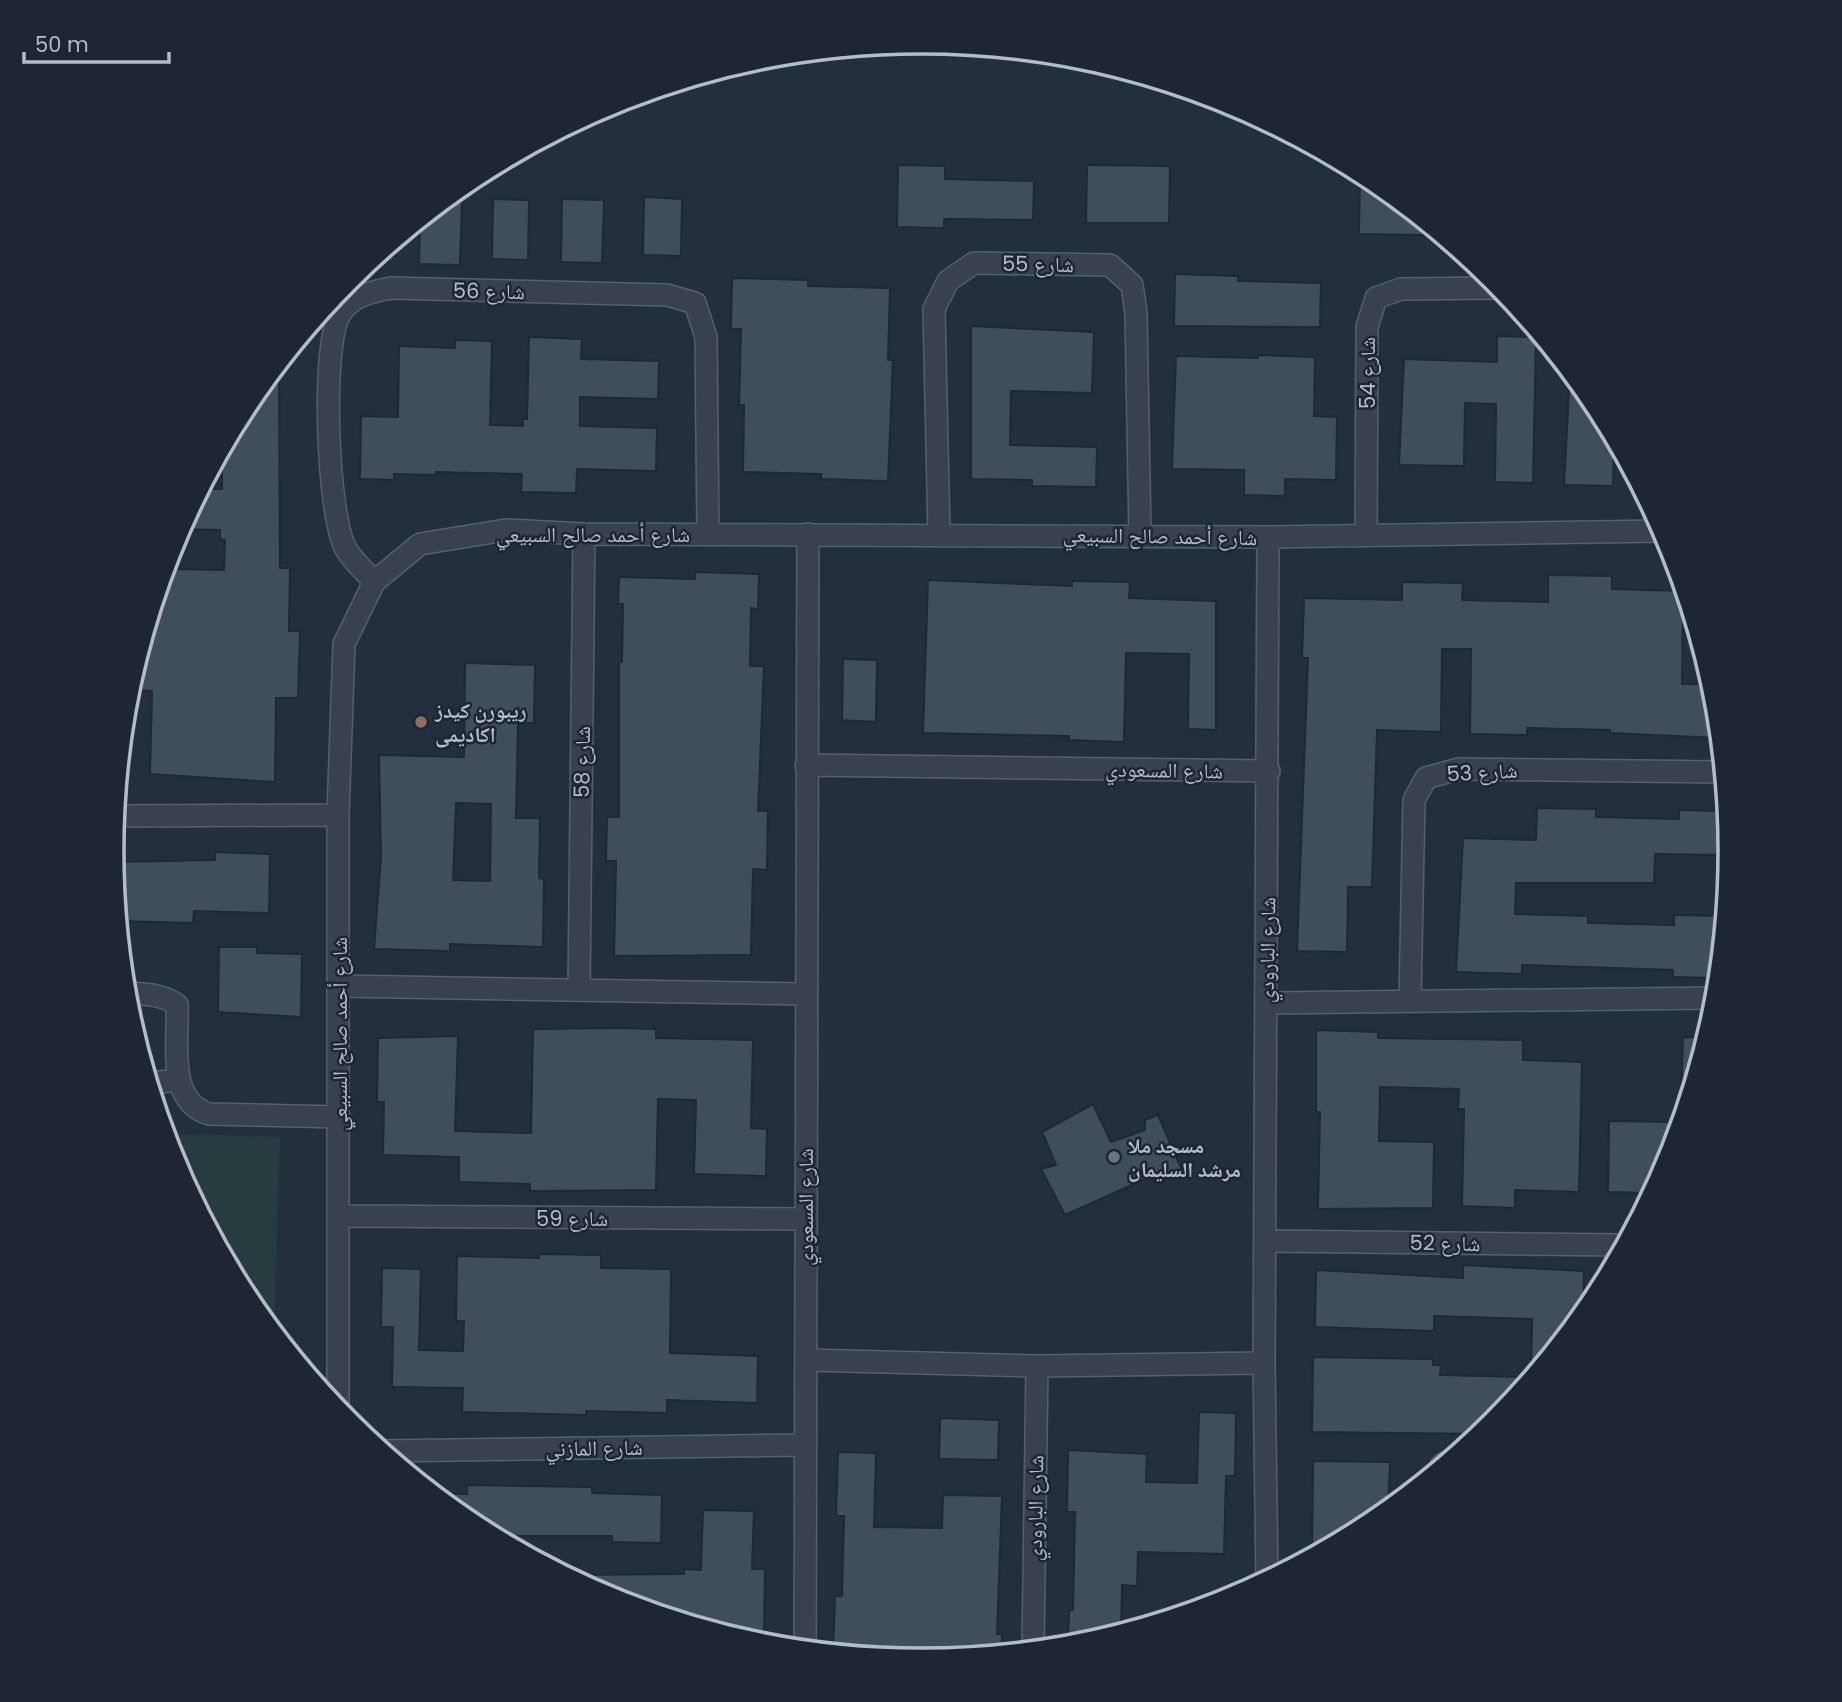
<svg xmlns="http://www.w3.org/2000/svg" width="1842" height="1702" font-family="Poppins,'Noto Naskh Arabic',sans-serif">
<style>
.green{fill:#263c3e}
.building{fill:#404e5c;stroke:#1f2834;stroke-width:2;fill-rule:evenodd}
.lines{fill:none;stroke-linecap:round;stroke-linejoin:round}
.street-casing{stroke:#565f6b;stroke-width:24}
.street{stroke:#38414d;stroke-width:21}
.education-dot{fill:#8d6e63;stroke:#1d2632;stroke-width:2.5}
.worship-dot{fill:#6b7280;stroke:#1d2632;stroke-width:2.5}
.labels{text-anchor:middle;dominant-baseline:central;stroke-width:5;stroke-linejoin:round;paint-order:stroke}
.street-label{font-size:21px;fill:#b4bcc8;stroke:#1d2632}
.poi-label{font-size:21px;font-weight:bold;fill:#b4bcc8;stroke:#1d2632;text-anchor:start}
.rim{fill:none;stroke:#b4bcc8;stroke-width:3.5}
</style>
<rect width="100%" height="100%" fill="#242f3d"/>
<path class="green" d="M165 1134 280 1137 274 1332 248 1300 173 1160Z"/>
<path class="building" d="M898 165 945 166V179L1034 181 1033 220 944 219V228L897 227Z
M1087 165 1170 166 1169 223H1086Z
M1360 173 1423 221V235L1359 234Z
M644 197 682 199 681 256 643 255Z
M493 199 529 200 528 260 492 259Z
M562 199 604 200 602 263 561 262Z
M446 200H462L460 265 419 264 420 221Z
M1175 274 1238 276V281L1321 283 1320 327 1174 326Z
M732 278 808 280V286L890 288 888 360H893L888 481 821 479V474L743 472 744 405H739L741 329H731Z
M971 326 1094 332 1092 393 1011 391 1010 445 1097 447 1096 487 1032 486V480L971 479Z
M1497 336 1536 337 1533 483 1495 482 1496 404 1465 403 1464 466 1399 465 1404 359 1497 362Z
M529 337 582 339 581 359 659 361 658 399 580 397V426L657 428 656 471 577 469 576 493 521 492 522 474 436 472V475L394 474V480L360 479 361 416 398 417 399 346 455 348V340L492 341 490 425 523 426V419H527Z
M1258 355 1315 357 1314 416 1337 417 1336 480 1285 479V496L1244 495V470L1172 469 1176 356 1258 358Z
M279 364 280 568H290L289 631H300L298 698H276L275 782 150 774 152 691 134 690 135 669 165 569 224 570 225 540 220 539V530L180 529 202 489H222V450L249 401Z
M1570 373 1594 402 1614 439 1613 486 1564 485Z
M695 572 759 574 758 609 751 608 750 666H764L758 811H768L767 870 753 869 751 955 614 956 616 861H606L607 817H619V662H622L623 604H618L619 577 695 579Z
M1548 575 1612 576V589L1683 591 1682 684H1712L1719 738 1610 733V730L1527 728V735L1470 734 1471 649H1442L1441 732 1377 730 1372 887H1348L1347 952 1297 951 1308 658H1302L1304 598 1402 600V582L1463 583 1462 600 1548 602Z
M928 580 1072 586V581L1130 582 1129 598 1216 601V730L1188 729 1189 654 1126 653 1124 742 1069 740V736L923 733Z
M843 659 877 660 876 722 842 720Z
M465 663 535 665 534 723H518L516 818H540L539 878 544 879 543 947 450 944V951L374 949 381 857 379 755 464 757ZM456 803 491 804 490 881 453 880Z
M1537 808 1596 809V817L1679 819V810L1726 811 1728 855 1655 854 1654 883H1516L1515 914 1588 916V923L1674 925V915L1724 916 1717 978 1673 977V970L1522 965V974L1456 972 1463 838 1536 840Z
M215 852 270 854 269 913 194 911 193 923 119 921 113 862 215 860Z
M219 947H257V953L302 954 301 1017 218 1012Z
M618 1028 656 1029V1038L753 1040 751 1128 767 1129 766 1176 694 1174 696 1100 658 1099 656 1190 530 1191V1184L459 1182V1157L383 1155 384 1102H377L378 1038 458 1036 455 1131 531 1133 533 1029Z
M1316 1030 1378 1032V1038L1523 1040V1060L1582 1062 1579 1192 1515 1190V1208L1462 1206 1464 1109H1458L1459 1089 1380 1087 1379 1141 1434 1142 1433 1208 1318 1209 1320 1112H1316Z
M1683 1037 1706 1038 1686 1103 1681 1102Z
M1093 1104 1111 1142 1145 1130V1120L1158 1115 1182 1170 1169 1179 1165 1170 1065 1215 1041 1169 1056 1165 1042 1132Z
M1609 1121 1672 1122 1671 1152 1651 1193 1608 1192Z
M539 1254 601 1255V1268L671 1269 670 1353 758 1356 757 1403 667 1400V1413L586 1411V1415L462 1412 463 1388 392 1387 393 1327H381L382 1268 421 1269 419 1350 463 1351 464 1321H456L457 1256 539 1258Z
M1463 1265 1584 1271 1583 1313 1531 1377 1532 1319 1434 1316V1331L1315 1327 1316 1270 1463 1278Z
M1313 1357 1433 1359V1365H1441L1440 1375 1531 1377 1493 1423 1480 1434 1312 1432Z
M1199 1412 1236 1413 1235 1476H1226L1224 1554 1138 1552 1137 1586 1122 1585 1121 1632 1068 1646 1069 1610H1073L1075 1512H1067L1068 1450 1147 1454 1146 1482 1197 1483Z
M940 1418 999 1420 998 1460 939 1459Z
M838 1452 876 1453 874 1527 942 1528 943 1495 1002 1496 997 1634H1002V1652L927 1659V1656L833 1651 835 1596H842L844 1516H836Z
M1313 1461 1390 1462 1388 1509 1370 1524 1312 1555Z
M467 1485 592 1487V1493L662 1495 661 1543 612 1542V1536H495L471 1523 434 1493 467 1494Z
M703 1510 754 1511 752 1569H765L764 1637 736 1636 611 1598 568 1575 684 1574V1569L701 1570Z"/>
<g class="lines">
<defs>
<path id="street" d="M1366 534 1367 327 1376 298 1401 289 1500 288
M939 535 934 309 948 281 974 263 1110 265 1132 285 1136 313 1140 535
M374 582C365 571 352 560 346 549 327 516 321 345 340 314 351 296 371 292 391 288L667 295 695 303 706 337 708 534
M806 765 1269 771
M115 816 338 815
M340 986 805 994
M579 990 584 534
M126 993C145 994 162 994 177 1005 179 1042 166 1101 209 1114L339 1117
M1410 1000 1414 800 1426 778 1458 769 1722 772
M1267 1003 1715 998
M150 1083 178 1080
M339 1216 805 1219
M1267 1241 1623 1245
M807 1360 1037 1366 1264 1363
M338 1410V815L344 644 374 582 420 544 506 530 584 534 1268 537 1663 531
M383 1451 804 1445
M1441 1466 1443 1464
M1267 1579 1264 1363 1268 537
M805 1649 808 534
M1033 1649 1037 1366"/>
</defs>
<use href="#street" class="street-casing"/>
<use href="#street" class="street"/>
</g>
<circle class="education-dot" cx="421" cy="722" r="7"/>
<circle class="worship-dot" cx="1114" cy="1157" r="7"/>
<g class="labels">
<g class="street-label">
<text transform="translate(1038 264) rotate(1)">شارع 55</text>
<text transform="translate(489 291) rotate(1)">شارع 56</text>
<text transform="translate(1367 373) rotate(-90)">شارع 54</text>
<text x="593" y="534">شارع أحمد صالح السبيعي</text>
<text transform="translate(1160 536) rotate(1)">شارع أحمد صالح السبيعي</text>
<text transform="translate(582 762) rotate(-89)">شارع 58</text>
<text transform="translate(1164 770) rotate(1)">شارع المسعودي</text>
<text transform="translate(1482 772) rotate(-3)">شارع 53</text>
<text transform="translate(1267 950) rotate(-89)">شارع البارودي</text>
<text transform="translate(339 1034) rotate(-90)">شارع أحمد صالح السبيعي</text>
<text transform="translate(805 1207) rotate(-90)">شارع المسعودي</text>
<text x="572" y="1218">شارع 59</text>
<text transform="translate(1445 1243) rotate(1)">شارع 52</text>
<text transform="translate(594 1448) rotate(-1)">شارع المازني</text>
<text transform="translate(1035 1508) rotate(-89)">شارع البارودي</text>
</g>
<g class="poi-label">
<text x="435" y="710">ريبورن كيدز<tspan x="435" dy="24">اكاديمى</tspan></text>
<text x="1128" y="1145">مسجد ملا<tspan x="1128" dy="24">مرشد السليمان</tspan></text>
</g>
</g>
<path d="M0 0H1842V1702H0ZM124 851a797 797 0 1 1 1594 0a797 797 0 1 1-1594 0Z" fill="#1d2632" fill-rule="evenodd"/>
<path class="rim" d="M124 851a797 797 0 1 1 1594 0a797 797 0 1 1-1594 0Z"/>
<path d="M24 52v10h145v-10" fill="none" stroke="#b4bcc8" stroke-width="3.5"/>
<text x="35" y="52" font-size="21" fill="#b4bcc8" stroke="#1d2632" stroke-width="5" paint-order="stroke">50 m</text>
</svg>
